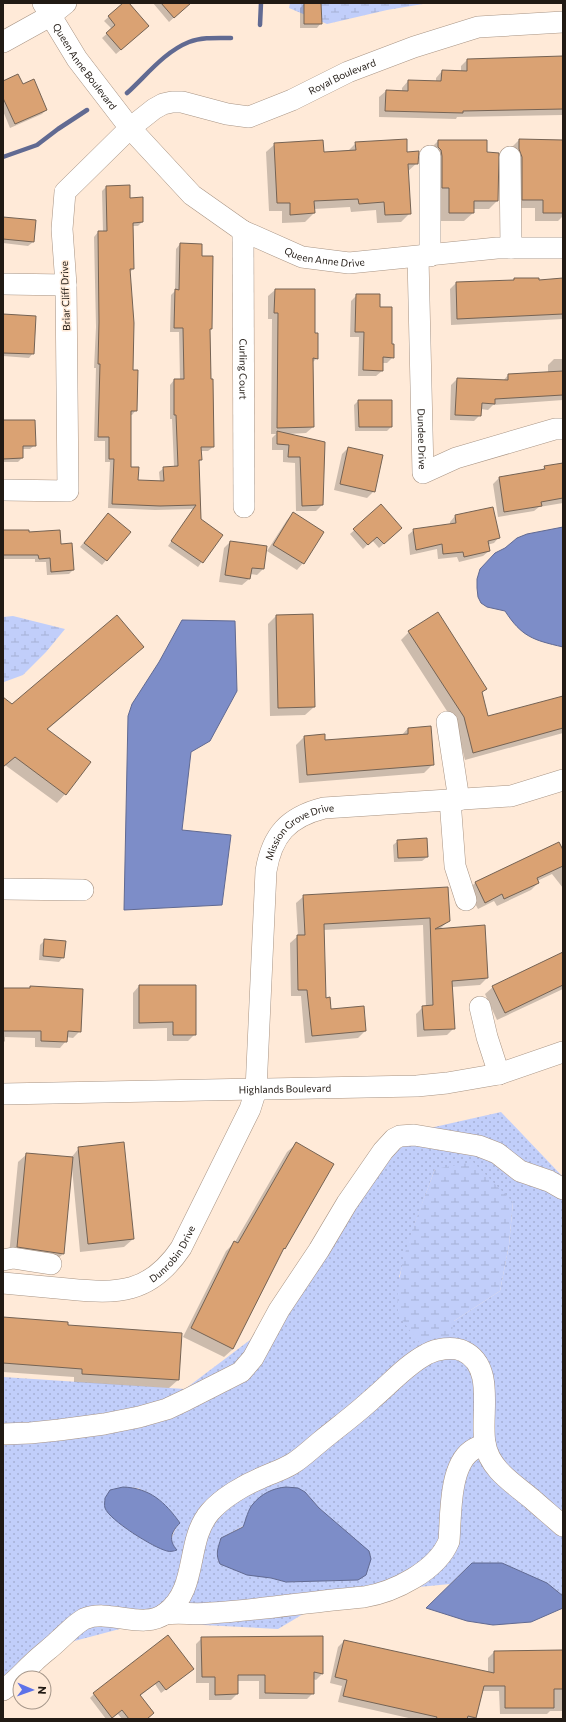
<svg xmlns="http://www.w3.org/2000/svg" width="566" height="1722" font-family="Commissioner,sans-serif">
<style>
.grass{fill:url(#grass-dots);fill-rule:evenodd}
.wetland{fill:url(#wetland-marsh)}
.water{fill:#7d8dc8;stroke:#616a92}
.shadow{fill:#0003}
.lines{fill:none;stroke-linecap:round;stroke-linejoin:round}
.stream{stroke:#616a92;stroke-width:4.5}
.building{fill:#daa273;stroke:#756354}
.minor-casing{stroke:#a89484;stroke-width:22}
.minor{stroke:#fff;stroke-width:21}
.labels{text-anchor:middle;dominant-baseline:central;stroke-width:3;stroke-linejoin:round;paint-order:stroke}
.street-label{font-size:10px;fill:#211a14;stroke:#ffead8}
</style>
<defs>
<pattern id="grass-dots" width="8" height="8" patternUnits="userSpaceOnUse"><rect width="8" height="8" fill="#c1cefa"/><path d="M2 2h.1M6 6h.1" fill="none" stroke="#a6b0d5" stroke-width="1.8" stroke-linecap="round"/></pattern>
<pattern id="wetland-marsh" width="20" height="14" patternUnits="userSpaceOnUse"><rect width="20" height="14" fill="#c1cefa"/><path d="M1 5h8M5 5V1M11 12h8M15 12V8" fill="none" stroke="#a6b0d5"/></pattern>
</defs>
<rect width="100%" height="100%" fill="#ffead8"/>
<path class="grass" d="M501 1112 563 1177V1596L547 1583 472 1563 450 1584 335 1595 278 1629 146 1622 48 1648 3 1693V1377L185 1389 250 1340 390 1137ZM435 1169 513 1202 509 1245 500 1291 454 1321 399 1277 415 1223ZM123 1487 138 1488 152 1495 180 1523C171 1533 173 1540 167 1551L144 1540 121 1525ZM305 1492 319 1508 360 1544 358 1580 286 1582 220 1564C215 1554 218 1548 221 1538Z"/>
<path class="wetland" d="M290 3H429L387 10 327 24 289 8Z
M13 616 65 629 46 652 23 675 4 682 3 617Z
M473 1162 513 1202 509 1245 500 1291 454 1321 450 1341 420 1344C415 1336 399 1318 398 1311 393 1270 421 1208 435 1169Z"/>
<path class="water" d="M563 527V647C533 640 522 637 505 611L487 607 481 603 478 597 477 588V579L480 569 495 553 505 548 517 538 527 534Z
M182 620 235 621 237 691 210 741 191 752 182 830 231 835 222 905 124 910 128 716 132 704 159 662Z
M123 1487C150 1488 165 1502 180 1523 171 1532 168 1540 177 1550 174 1551 170 1552 167 1551 154 1548 109 1520 105 1508 104 1505 105 1501 105 1498L110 1490Z
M286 1487 298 1488 305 1492 319 1508 369 1551 371 1559 366 1575 358 1580 286 1582 271 1578 247 1575 220 1564C215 1554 218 1548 221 1538L243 1527C246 1520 248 1509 253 1504 261 1494 273 1488 286 1487Z
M472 1563H502L547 1583 563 1596V1608L531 1622 493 1625 467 1621 426 1608Z"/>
<path class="shadow" d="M124 3H128L144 30 116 54 102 38 112 29 104 21Z
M153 3H190L169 22Z
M304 4 321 23 317 28H300V8Z
M563 57V115L457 117 456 119 379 117V97L386 91H402V88L408 81 436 82V78L442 71 461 72V66L467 60Z
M3 82 22 85 46 110 42 114 10 128 3 111Z
M519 140H563V216L558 221H535V208H514L511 148Z
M438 141 486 153 497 201 489 209H473V213L464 221H441V196H434L430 149Z
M356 143 406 153 417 163 407 172 410 213 401 222 377 223 376 210 351 212 350 207 314 209V213L305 222 282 223V211H269L266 152 275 144 323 153 347 152Z
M129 186V199L142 222 138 226H132L133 269 130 272 132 371 136 410 132 415H130V468L137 481 160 482 159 472 164 468 174 467 172 419H170V385L174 380H180L179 332H170L171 295 175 291 176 249 180 244 201 257 211 328 209 330 213 447 208 451H201V460L198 462 200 520 221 535 198 567 168 546 193 509 155 510 108 508 110 462H105V441H94L96 368H94L96 327 94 237 98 232H103L102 191 106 187Z
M3 218 33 242 28 246 3 243Z
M514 279 538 281 563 279V319L451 325 450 289 456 283 512 281Z
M275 290H314V334L317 358 312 363 313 427 306 433 288 434 324 442 322 505 316 511H296L295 463 283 462V450H272V438L276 434H271L272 319H268V296Z
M357 295 379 308 391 345 393 357 387 363H382V371L376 376H358L359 337H350L351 301Z
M3 315 33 353 29 358 3 356Z
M554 359H563V400L493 405 488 410 481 409 480 415 474 421 450 420 451 385 457 379 503 381 508 375 548 373V365Z
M358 401 391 427 387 431H355L354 405Z
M3 422 35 445 30 449H22V458L18 462H3Z
M348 448 374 491 367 498 334 490 342 454Z
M563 464V503L539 507 534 511 498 517 493 484 499 478 540 471 545 467Z
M381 506 397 532 379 548 372 540 363 549 350 534Z
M493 508 499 537 494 543 487 545 489 551 483 556 459 562 457 557 438 559 437 549 410 555 408 535 414 530 450 525V522L455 516Z
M293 514 303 563 297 570 267 551 287 520Z
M104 518 130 532 102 565 80 547Z
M3 531 28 533 60 545 73 570 69 574 47 575 46 562H35V559H3Z
M230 542 263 569 257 575 250 574 249 579 242 585 219 582 224 548Z
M276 616 314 707 305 715 270 716 268 624Z
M409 632 486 689 481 693 487 717 563 697V733L465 760 456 725 401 640Z
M143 647 47 730 89 762 65 794 57 803 5 765 3 767V698L12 705Z
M408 728 433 764 424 773 299 783 296 745 304 737 324 741 402 735Z
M398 841 427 857 422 861 394 862 393 845Z
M563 852V888L552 874 537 881 538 883 531 890 497 906 494 901 478 909 468 890 476 882Z
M304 896 449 920 440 929 487 978 480 985 452 987 454 1028 447 1035 417 1037 416 1014 423 1007H426L423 925 323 930 325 999 330 1011 365 1031 358 1038 305 1043 301 996H291L290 943 298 936 296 903Z
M45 940 63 957 59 962 39 960 40 945Z
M563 953V989L497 1020 485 994 493 987Z
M139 986 195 1034 188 1041H167V1028L133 1029V993Z
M3 989 80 1031 73 1038 66 1037V1041L60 1048 35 1047V1038L5 1037V1041L3 1043Z
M296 1144 285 1248 281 1252 233 1349 224 1357 183 1337 226 1251 235 1242 287 1152Z
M79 1148 133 1239 124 1247 80 1252 72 1168 63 1254 54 1262 9 1255 18 1162 27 1154 71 1158Z
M3 1318 67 1326 178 1380 169 1388 74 1382V1377L3 1372Z
M322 1637V1674L316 1680 313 1679V1693L307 1699H259V1681H237V1694L231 1700H209V1683H196V1644L202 1638Z
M344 1641 488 1673V1658L494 1652 563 1651V1711H550L547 1714H500L499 1691H481L474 1719H413L338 1702 342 1686 330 1683 338 1647Z
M188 1673 161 1693 155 1684 140 1696 153 1713 147 1719H122L118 1714 111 1719H106L90 1698 94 1694Z"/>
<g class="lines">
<path class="stream" d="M260 25 261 3
M127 93C146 76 164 52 189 42 202 37 217 38 231 38
M3 157 37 145 58 129 87 110"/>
</g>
<path class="building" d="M123 3H129L149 26 121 50 106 33 115 25 108 16Z
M161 3H191L174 18Z
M304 3H321L322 24H304Z
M563 56V109L463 111V113L385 111 386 90 408 91V80L441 81 442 70 467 71V59Z
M18 74 23 84 34 79 47 110 15 124 3 98V81Z
M407 139V152L419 151 418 164H408L411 214 385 215 384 202 359 204 358 199 314 201 315 213 290 215V203H277L274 143 323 140 324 152 356 150 355 142Z
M519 139 563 140V213H543V200H522V157L519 149Z
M438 140H487V152L499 153 498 201H474V213H449V188H442V156L441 150 438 147Z
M130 185V198L143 197V222L133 223 134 269H130L134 323 133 370H138L137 411H131V467H139L138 480 164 481 163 467 178 466 176 415H174V379H184L183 328H174L175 289 179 290 180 243 202 244V256H213L212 329H210L211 379H213L214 447H201L202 460H199L201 519 223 535 203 563 171 541 196 505 160 506 112 504 114 459H109V437H98L100 364H98L99 322 98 231H107L106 186Z
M3 217 36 220 34 242 3 239Z
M514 278H539V280L563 278V314L457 319 456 282 514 280Z
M275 289H315V333H318V359L313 358 314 427 277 428 278 313H274Z
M356 294H380V307H392V344H394V358L383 357V371L363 370 364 332H355Z
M3 314 36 316 34 354 3 353Z
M563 371V395L495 399V404L482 403 481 416 455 415 457 378 508 380V374Z
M358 400H392V427H359Z
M3 420H35L36 446H23V458L3 459Z
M277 431 325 442 323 505 302 506 300 457H288L289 445 277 444Z
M348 447 383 455 375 492 340 484Z
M563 463V498L541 502 542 506 504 512 499 477 545 469 544 466Z
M381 504 402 528 384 544 377 537 368 545 353 529Z
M493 507 500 538 488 541 490 551 464 557 463 552 443 554 442 544 416 550 413 529 456 523 455 515Z
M293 512 324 532 304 564 273 545Z
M108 513 131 532 107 561 84 543Z
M3 530H29V532L60 530 61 544 72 543 74 570 51 572 50 558 39 559 38 555H3Z
M230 541 267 546 264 569 252 568 250 579 225 575Z
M438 612 487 689 482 692 488 716 563 696V728L473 753 464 717 408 631Z
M313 614 315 707 278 708 276 615Z
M117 615 144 647 47 729 91 762 66 795 15 757 3 767V697L12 704Z
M431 726 434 765 307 775 304 736 325 734V740L408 734V728Z
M427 838 428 857 398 858 397 840Z
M559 842 563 850V866L537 878 539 883 504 899 502 894 485 903 475 882Z
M448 887 450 921 435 929 485 925 488 978 452 981 455 1029 424 1030 422 1006 433 1005 430 918 324 924 326 998 330 997 331 1009 364 1006 366 1031 312 1036 307 990H298L297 935H305L303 895Z
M44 939 66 941 64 958 43 956Z
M563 952V985L505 1013 492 986Z
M139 985H196V1035H173V1022L139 1023Z
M30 986 83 989 81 1032 68 1031 67 1042 41 1041V1031H3V988H30Z
M124 1142 134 1239 88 1244 78 1147Z
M296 1142 334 1164 285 1249 284 1248 233 1349 191 1328 234 1241 238 1243Z
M26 1153 73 1157 64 1254 17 1247Z
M3 1317 68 1322V1325L182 1333 179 1380 82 1374V1369L3 1363Z
M168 1635 194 1669 166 1690 159 1681 140 1695 154 1713 147 1719H129L122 1710 112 1718 93 1693Z
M323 1636V1674L314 1672V1694L265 1693V1675H238V1694L215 1695V1677H202L201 1637Z
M344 1640 494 1673V1651L563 1650V1689H554V1708H505V1686H484L476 1718 468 1716 467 1719H436L437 1717 343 1696 347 1680 335 1677Z"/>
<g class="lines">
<defs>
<g id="minor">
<path id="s1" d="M43 3 77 59 130 128 192 195 243 231 302 257 349 263 497 248H563"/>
<path d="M3 42 50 16 66 3"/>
<path d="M510 157 511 248"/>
<path id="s2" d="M243 231 244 507"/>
<path d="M430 256V156"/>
<path id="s3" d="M418 257 423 473 456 458 555 429H563"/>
<path d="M3 284 66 285"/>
<path id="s4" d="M3 490 68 491 66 285 62 229 65 192 130 128 154 109 163 104 172 102H182L227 114 249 117 292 100 348 72 414 47 478 27 563 22"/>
<path d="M447 722 459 800"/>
<path d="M450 800 455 866 466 900"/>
<path d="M3 889 83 890"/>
<path d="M480 1007 487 1037 499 1074"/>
<path id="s5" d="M3 1094 417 1086 447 1083 499 1074 563 1052"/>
<path d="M3 1260 13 1258 51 1264"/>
<path id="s6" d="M3 1283C25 1285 46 1287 68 1289 118 1294 150 1294 181 1248L250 1109 256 1090 266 871C272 835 288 817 324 808L511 796 563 780"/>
<path d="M3 1434 30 1433 59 1430 104 1424 139 1417 167 1409 186 1400 241 1372 253 1358 279 1310 319 1250 347 1203 383 1151 394 1139 400 1136 414 1135 479 1146 497 1153 520 1171 549 1181 563 1189"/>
<path d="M165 1614C180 1612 196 1615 211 1613 262 1610 313 1601 364 1597 394 1592 437 1571 449 1541 451 1516 449 1467 471 1451 475 1448 480 1446 485 1444"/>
<path d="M3 1690C15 1682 23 1672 34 1662 42 1654 51 1648 59 1640 67 1633 75 1624 84 1619 110 1608 143 1631 166 1613 199 1588 185 1541 210 1512 222 1498 244 1485 261 1478 272 1473 282 1470 292 1464 302 1458 311 1449 321 1441 338 1427 356 1414 372 1399 390 1384 406 1365 427 1354 436 1349 453 1346 463 1351 496 1366 480 1415 485 1443 489 1469 513 1483 532 1499 542 1508 553 1517 563 1526"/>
</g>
</defs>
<use href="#minor" class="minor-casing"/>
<use href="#minor" class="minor"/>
</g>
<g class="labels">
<g class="street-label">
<text stroke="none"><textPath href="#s1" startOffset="76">Queen Anne Boulevard</textPath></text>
<text stroke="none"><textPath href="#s4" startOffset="686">Royal Boulevard</textPath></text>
<text stroke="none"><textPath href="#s1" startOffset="393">Queen Anne Drive</textPath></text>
<text transform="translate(65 296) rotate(-92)">Briar Cliff Drive</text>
<text stroke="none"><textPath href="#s2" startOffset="138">Curling Court</textPath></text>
<text stroke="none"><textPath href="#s3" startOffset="182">Dundee Drive</textPath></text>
<text stroke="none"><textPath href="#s6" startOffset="645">Mission Grove Drive</textPath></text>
<text stroke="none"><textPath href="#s5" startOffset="282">Highlands Boulevard</textPath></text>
<text stroke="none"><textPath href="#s6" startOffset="184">Dunrobin Drive</textPath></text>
</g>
</g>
<rect width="566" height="1722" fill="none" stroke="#211a14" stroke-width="8"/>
<g transform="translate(32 1690) rotate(92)"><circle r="19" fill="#ffead8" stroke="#a6978a"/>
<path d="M0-3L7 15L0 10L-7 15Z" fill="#5d72e9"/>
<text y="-6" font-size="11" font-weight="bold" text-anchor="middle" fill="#211a14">N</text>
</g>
</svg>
